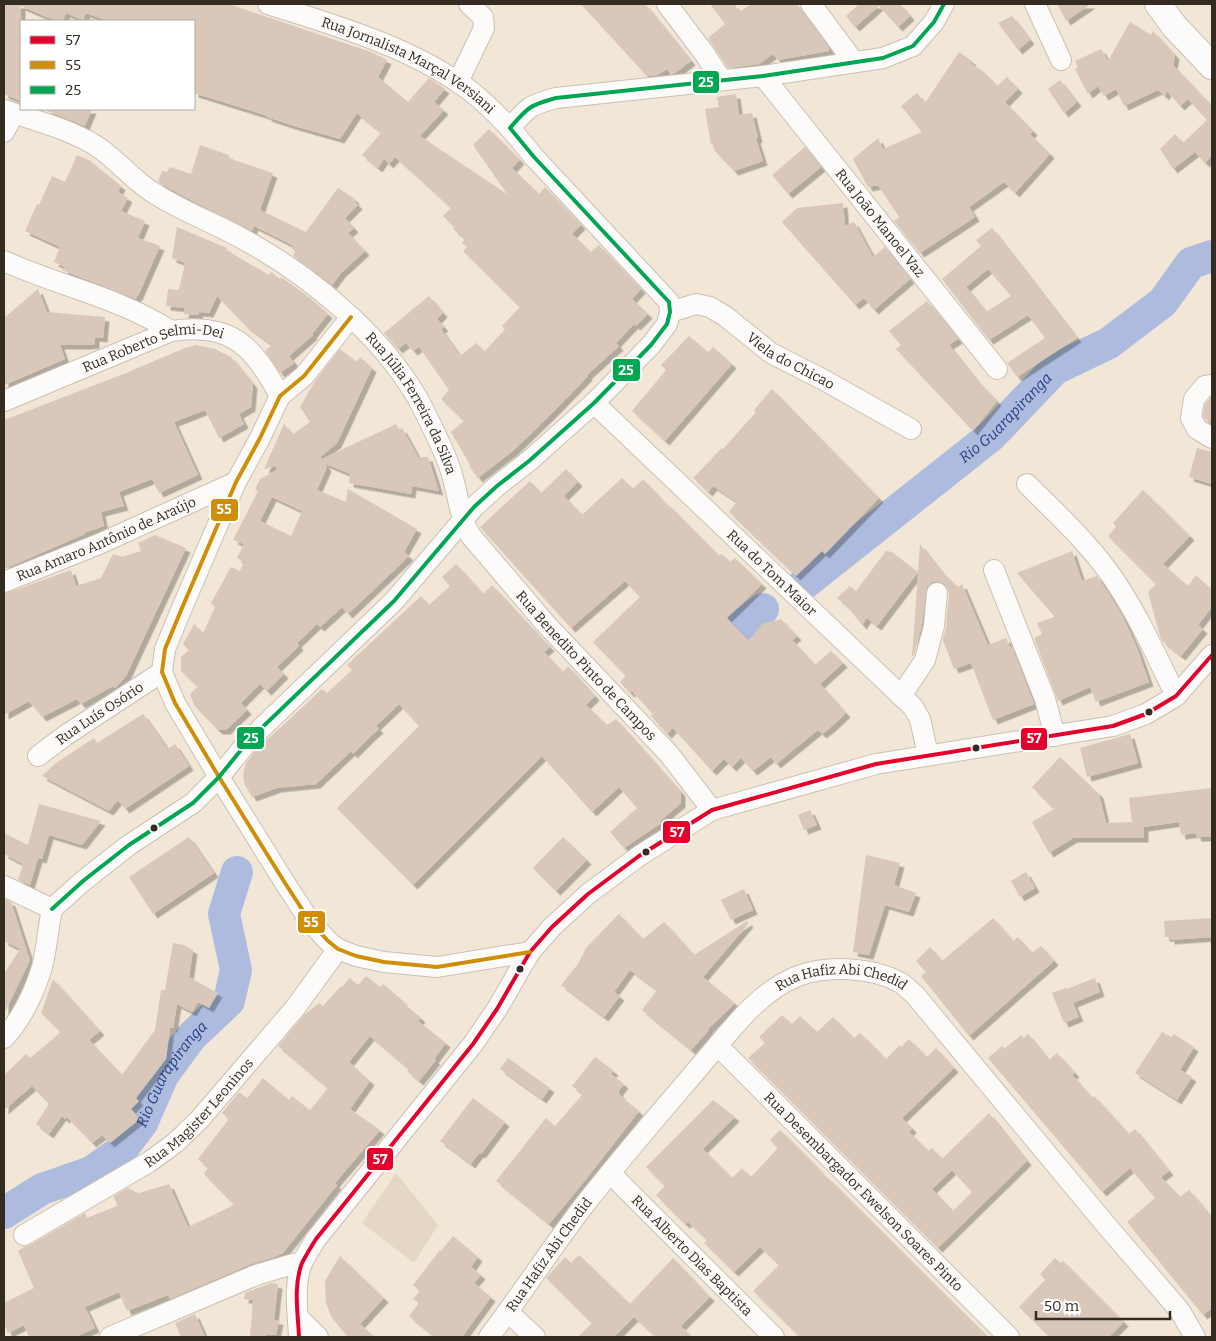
<svg xmlns="http://www.w3.org/2000/svg" width="1216" height="1341" font-family="Bitter,serif">
<style>
.commercial{fill:#e5d7c6}
.lines{fill:none;stroke-linecap:round;stroke-linejoin:round}
.river{stroke:#adbcde;stroke-width:32}
.building{fill:#d9c7ba;fill-rule:evenodd;filter:url(#shadow)}
.minor-casing{stroke:#cac0b3;stroke-width:22}
.major-casing{stroke:#cac0b3;stroke-width:28}
.minor{stroke:#fdfbf9;stroke-width:20}
.major{stroke:#fdfbf9;stroke-width:26}
.bus-1-casing{stroke:#fff;stroke-width:8}
.bus-2-casing{stroke:#fff;stroke-width:8}
.bus-3-casing{stroke:#fff;stroke-width:8}
.bus-1{stroke:#e4002b;stroke-width:4}
.bus-2{stroke:#d08e07;stroke-width:4}
.bus-3{stroke:#00a651;stroke-width:4}
.bus-dot{fill:#352c21;stroke:#fff;stroke-width:2}
.labels{text-anchor:middle;dominant-baseline:central;stroke-width:5;stroke-linejoin:round;paint-order:stroke}
.street-label{font-size:14px;fill:#352c21;stroke:#fff}
.water-label{font-size:15px;font-style:italic;fill:#254083;stroke:#fff}
.line-badge{stroke:#fff;stroke-width:2}
.badge-label{font-size:14px;text-anchor:middle;font-weight:bold;fill:#fff}
</style>
<defs>
<filter id="shadow"><feDropShadow dx="4.5" dy="4.5" stdDeviation="0" flood-color="#0004"/></filter>
</defs>
<rect width="100%" height="100%" fill="#f2e6d6"/>
<path class="commercial" d="M396 1173 438 1225 414 1263 362 1223Z"/>
<g class="lines">
<g class="river">
<path id="s1" d="M799 588 991 436 1055 369 1109 343 1163 302 1191 263 1212 256"/>
<path d="M702 655 763 609"/>
<path id="s2" d="M4 1213 42 1189 91 1172 121 1151 142 1123 163 1075 191 1037 229 1001 236 970 224 914 237 872"/>
</g>
</g>
<path class="building" d="M4 4H229L371 52 387 60 378 77 408 102 429 78 445 89 434 102 444 110 420 136 507 194 473 145 489 129 520 160 512 168 539 194 545 187 581 225 572 234 591 252 599 245 641 289 632 299 648 314 636 326 634 324 616 343 619 346 587 375 588 376 555 410 514 450 478 478 469 466 470 465 451 432 464 421 441 399 449 390 419 347 413 351 406 343 398 349 384 333 429 296 443 313 437 319 444 327 441 329 460 356 476 343 485 351 505 329 502 326 520 307 463 251 467 247 462 243 465 239 453 229 455 227 443 216 451 208 421 180 395 157 389 164 384 159 378 168 362 155 381 133 357 113 340 139 291 125 267 117 268 116 194 93V21H108L86 13 83 20 66 13 63 21H56L21 6V101L4 94Z
M581 4H645L691 61 675 73 671 74 667 69 657 75 647 76Z
M710 4H734L740 12 751 4H797L829 48V51L778 60 773 54 759 64 728 68 708 38 725 24Z
M859 4H900L910 16 898 27 879 6 855 27 846 16Z
M1057 4H1091L1066 21Z
M1012 16 1030 40 1018 50 998 23Z
M1130 22 1151 35 1153 31 1175 55 1173 65 1212 106V155L1205 163 1195 152 1173 169 1160 149 1175 134 1183 143 1207 120 1188 99 1180 106 1167 91 1165 96 1158 90 1124 106 1116 89 1104 96 1098 86 1088 94 1075 69 1078 67 1075 61 1101 49 1108 61Z
M959 52 972 61 970 63 983 71 997 86 1007 77 1018 89 1005 102 1033 131 1030 134 1050 154 1015 193 1004 182 969 207 975 217 920 253 894 221 899 217 878 185 868 187 853 159 878 138 883 149 922 132 901 106 917 93 925 103Z
M1060 80 1077 102 1064 113 1048 89Z
M736 94 739 115 752 113 758 138 756 139 763 161 734 171 714 150 713 144 711 145 705 109 719 107 717 97Z
M43 109H92L85 126Z
M200 145 229 155 228 158 273 173 260 210 306 232 338 188 355 199 354 201 358 205 345 218 354 228 348 233 365 251 341 273 332 285 293 256 295 251 292 249 294 246 254 226 252 231 183 196 158 182 162 171 167 172 170 167 191 174Z
M805 147 821 167 788 194 772 175Z
M77 155 89 160 121 186 118 192 128 198 121 211 145 221 138 238 160 246 138 296H137L136 299 62 270 65 267 54 262 60 247 25 231 37 204 39 205 52 176 65 182Z
M843 203 845 226 854 222 873 257 885 247 910 279 874 310 864 298 855 305 782 222 797 208Z
M177 227 227 248 226 250 269 275 271 272 280 279 281 277 309 297 328 314 312 334 313 335 289 356 294 363 280 373 265 351 272 345 246 326 217 296 209 313 199 312 198 315 184 314 185 308 166 306 168 289 179 290 185 263 172 258Z
M992 228 1077 338 1017 377 1007 363 1045 338 1028 315 989 340 942 279 981 246 976 240ZM988 269 1011 296 986 312 966 287Z
M38 289 47 312 105 317 103 338 95 337V344L87 345H60L65 359 4 385V318Z
M927 301 958 339 949 345 975 378 997 401 973 431 896 349 901 345 889 331Z
M689 336 708 352 713 347 732 364 665 441 632 411 666 370 661 365Z
M196 345 215 349 231 357 253 384 251 407 239 414 244 424 219 438 205 410 174 422 198 475 159 493 152 479 119 492 124 506 101 512 104 526 84 533 85 534 4 569V420L126 373 185 348Z
M340 349 357 362 360 357 372 368 337 443 320 457 322 459 396 424 399 430 402 428 418 457H428L439 491 412 486 411 494 349 483 350 474 324 463 327 467 317 490 346 502 348 489 417 529 404 552 409 556 348 614 342 607 320 627 317 624 297 643 299 646 277 667 284 674 267 691 260 684 241 703 247 710 226 730H218L194 705 190 694 198 687 181 671V657L189 650 183 644 194 624 203 633 215 607 211 603 231 567 240 571 244 562 237 558 244 544 233 540 258 491 255 490 260 479 277 470 276 466 264 469 284 424 292 435 310 422 300 407 315 381ZM272 497 302 511 291 536 260 521Z
M772 389 879 498 825 554 822 551 796 576 729 512 737 502 713 486 708 492 693 478 722 448 723 449 756 412 754 410Z
M1211 397H1212V422L1206 420 1203 416 1205 404Z
M1197 448 1212 452V484L1189 477Z
M566 469 578 482 564 496 582 515 622 478 633 489 643 479 669 507 670 506 719 556 722 554 730 562 735 558 762 584 727 618 749 641 762 624 781 619 797 636 792 640 815 665 831 651 843 663 820 684 846 713 830 728 822 734 818 730 776 764 771 757 753 771 741 758 732 767 724 759 712 771 673 728 667 734 651 716 653 714 632 691 630 693 620 682 626 676 593 642 640 597 625 581 571 628 480 527 530 481 541 493Z
M1143 490 1190 536 1163 564 1188 586 1196 575 1212 590V607L1198 625 1203 629 1181 656 1162 641 1159 633 1148 592 1156 584 1108 536 1116 527 1113 523Z
M155 535 186 548 126 676 115 688 113 686 81 704 77 699 42 717 29 701 4 715V594L71 570 76 586 101 578 113 554 122 557 141 551 138 543Z
M920 544 941 571 958 587 962 584 988 645 1006 638 1010 647H1012L1034 704 993 720 971 663 954 669 943 640 946 627 949 594 948 588 943 583 938 581 932 582 927 587 922 624 914 655 912 656Z
M886 551 892 552 918 572 877 626 867 618 862 625 847 606 837 598 850 586 856 591Z
M1072 551 1082 581 1097 576 1122 615 1137 648 1149 682 1096 702 1090 687 1058 701 1034 638 1042 634 1037 623 1055 617 1017 573Z
M456 564 483 594 492 585 550 647 544 652 563 672 568 666 595 696 586 705 607 725 616 719 681 792V803L660 821 661 823 624 848 610 832 637 808 619 787 592 812 542 756 413 885 337 808 419 726 399 704 376 726 379 729 372 735 353 754 351 751 316 784 277 788 252 797 244 783 243 774 246 763 255 751 322 689 327 693 352 670 347 665 421 596 429 605 450 586 442 577Z
M143 714 168 749 175 744 189 766 125 809 118 800 109 811 42 776 56 763 94 738 97 743Z
M1130 734 1138 763 1087 777 1080 748Z
M1060 757 1099 794 1106 823 1132 822 1129 798 1212 788V837H1197L1196 833 1181 835 1179 822 1144 827V838H1073L1049 853 1032 822 1054 809 1032 787Z
M39 804 101 821 82 845 49 835 42 859 38 858 30 885 18 880 23 864 4 854V833L28 845Z
M810 810 817 825 804 830 798 815Z
M189 837 214 873 153 914 129 877Z
M563 837 587 860 556 891 533 868Z
M866 855 900 863 894 885 916 893 909 912 885 905 869 955 853 952Z
M1026 872 1035 888 1020 897 1011 881Z
M744 889 753 910 731 920 721 900Z
M4 899 11 902 30 960 4 1014V974L20 949 4 941Z
M619 914 643 939 664 922 694 955 747 921 749 923 703 977 735 1003 708 1029 709 1030 691 1050 642 1010 657 990 630 970 614 992 620 996 604 1017 561 985 578 964 586 948Z
M993 918 1013 941 1018 937 1032 953 1041 946 1054 961 969 1036 921 976 926 972 916 961 930 947 942 961Z
M1212 918V937L1170 940V937H1165L1164 921Z
M173 943 184 945 193 950 189 977 218 993 209 1008 198 1002 192 1012 177 1004 173 1028H170L166 1059 136 1098 139 1101 131 1109 140 1119 110 1143 102 1135 92 1143 67 1117 65 1119 62 1116 49 1134 36 1124 49 1104 32 1086 4 1110V1075L26 1054 30 1058 61 1032 41 1013 53 979 100 1031 89 1040 122 1075 155 1030 161 990H165Z
M366 976 380 987 383 984 403 1001 402 1002 421 1018 418 1021 446 1043 434 1059 436 1060 419 1081 407 1071 409 1069 370 1036 349 1062 370 1081 350 1109 380 1130 335 1183 337 1185 283 1253 274 1257 251 1264 170 1299 168 1295 127 1311 119 1292 85 1307 95 1328 75 1337H29L24 1325 8 1333 4 1323V1303L34 1288 18 1251 24 1247 30 1245 85 1213 87 1218 117 1206 114 1196 128 1188 140 1194 139 1193 169 1184 188 1227 234 1205 204 1174 208 1168 198 1159 229 1119 222 1113 239 1092 247 1098 263 1078 289 1100 292 1096 310 1110 328 1088 278 1046 304 1015 319 1003 323 1006 341 986 342 987 350 978 358 985Z
M1095 978 1100 992 1073 1003 1079 1017 1064 1023 1052 993 1066 988 1067 989Z
M782 1015 792 1024 800 1016 817 1032 833 1017 854 1038 860 1033 886 1059 900 1045 901 1047 909 1039 927 1057 936 1048 954 1068 902 1118 912 1128 909 1132 929 1151 932 1148 942 1159 989 1113 1027 1161 938 1248 748 1058 765 1043 759 1037ZM952 1170 972 1192 953 1211 932 1189Z
M1162 1032 1171 1037 1174 1034 1194 1047 1180 1070 1192 1077 1177 1100 1135 1073Z
M1028 1034 1049 1060 1057 1053 1075 1073 1072 1075 1092 1098 1094 1096 1129 1134 1135 1129 1169 1171 1161 1177 1180 1197 1189 1190 1212 1218V1308L1203 1315 1127 1222 1155 1198 1130 1168 1102 1192 988 1058 1002 1046 1004 1049 1021 1035 1024 1038Z
M595 1057 614 1071 611 1074 624 1084 618 1092 621 1095 620 1096 639 1111 583 1183 549 1224 496 1181 546 1118 555 1126 583 1094 572 1086Z
M508 1058 550 1088 542 1099 500 1069Z
M473 1098 505 1122 481 1154 479 1153 471 1164 440 1141Z
M713 1100 735 1117 703 1149 732 1178 742 1168 751 1177 778 1148 770 1140 780 1130 816 1166 826 1178 827 1177 988 1337H800L753 1291 779 1265 760 1247 734 1272 704 1243 707 1240 688 1222 685 1224 656 1195 665 1186 646 1167Z
M453 1236 478 1257 471 1267 481 1275 474 1283 491 1297 462 1337H435L409 1316 419 1303 413 1299 420 1291 413 1285 440 1250 441 1251Z
M579 1255 630 1304 673 1258 710 1297 681 1326 692 1337H656L634 1317 614 1337H578L592 1323 546 1278 565 1257 571 1263Z
M340 1256 384 1298 360 1324 375 1337H348L332 1318 326 1303 325 1281Z
M1055 1258 1061 1263 1063 1261 1124 1322 1109 1337H1050L1019 1307 1045 1280 1040 1274Z
M271 1283 278 1284 274 1320H279L276 1335 265 1334 266 1337H250L253 1300 244 1299 245 1293Z
M195 1314 205 1337H181L175 1323Z"/>
<g class="lines">
<defs>
<g id="minor">
<path id="s3" d="M268 4C333 25 402 44 459 83 478 95 494 112 510 128"/>
<path d="M667 4 704 53 721 79"/>
<path d="M811 4 854 62"/>
<path d="M1035 4 1061 60"/>
<path id="s4" d="M763 76 997 369"/>
<path d="M458 82 484 28 483 17 469 4"/>
<path id="s5" d="M4 110C33 120 77 131 102 150 121 164 136 183 157 195 184 212 214 223 241 238 308 274 380 333 418 399 430 422 443 447 451 471 456 487 458 503 463 519 464 525 468 531 471 536L545 623 669 754 712 810"/>
<path d="M4 132 14 114"/>
<path d="M4 261C59 286 120 298 171 331"/>
<path id="s6" d="M670 312 696 304 710 307 725 316 771 353 822 379 911 429"/>
<path d="M351 317 304 376 280 396 260 438 236 482 182 608 165 649 162 672 175 703 219 777 285 883 309 920 328 941 338 949 356 956 384 962 437 967 530 952"/>
<path d="M1212 385 1205 386 1194 399 1191 418 1197 429 1212 438"/>
<path id="s7" d="M4 401 171 331C232 322 253 346 280 396"/>
<path id="s8" d="M594 403 913 707 920 719 928 755"/>
<path d="M1027 484C1058 515 1090 544 1115 581 1139 617 1157 657 1176 696"/>
<path d="M994 570 1045 699 1055 736"/>
<path id="s9" d="M4 582 99 544 236 482"/>
<path d="M901 696 925 660 934 626 937 593"/>
<path id="s10" d="M38 756 66 735 162 672"/>
<path d="M4 886 52 909"/>
<path d="M52 909 83 881 129 845 193 803 219 777 250 739 394 601 474 507 497 486 529 461 594 403 651 345 667 324 670 312 669 302 534 157 510 128C528 107 530 105 556 98L763 76 883 58 913 46 934 22 944 4"/>
<path d="M4 1038C22 1019 35 991 42 967 47 948 48 928 52 909"/>
<path id="s11" d="M718 1046 1009 1337"/>
<path id="s12" d="M611 1174 774 1337"/>
<path id="s13" d="M24 1235 149 1162 175 1143 199 1120 295 1008 338 949"/>
<path d="M508 1312 535 1337"/>
<path d="M298 1317 318 1337"/>
<path d="M110 1337 256 1275 293 1264 302 1263"/>
<path d="M299 1337C298 1313 293 1286 302 1263 306 1255 311 1247 316 1239L473 1044 497 1009 530 952 552 927 588 894 639 856 712 810 876 764 1113 726 1146 714 1176 696 1212 655"/>
<path id="s14" d="M489 1337C521 1295 550 1250 582 1208 620 1159 661 1112 701 1065 729 1033 757 992 798 976 827 965 873 967 901 983 906 986 911 992 915 995L1106 1225 1180 1311 1195 1337"/>
</g>
<path id="major" d="M1158 4 1175 27 1212 66"/>
</defs>
<use href="#minor" class="minor-casing"/>
<use href="#major" class="major-casing"/>
<use href="#minor" class="minor"/>
<use href="#major" class="major"/>
<defs>
<path id="bus-1" d="M299 1337C298 1313 293 1286 302 1263 306 1255 311 1247 316 1239L473 1044 497 1009 530 952 552 927 588 894 639 856 712 810 876 764 1113 726 1146 714 1176 696 1212 655"/>
<path id="bus-2" d="M351 317 304 376 280 396 260 438 236 482 182 608 165 649 162 672 175 703 219 777 285 883 309 920 328 941 338 949 356 956 384 962 437 967 530 952"/>
<path id="bus-3" d="M52 909 83 881 129 845 193 803 219 777 250 739 394 601 474 507 497 486 529 461 594 403 651 345 667 324 670 312 669 302 534 157 510 128C528 107 530 105 556 98L763 76 883 58 913 46 934 22 944 4"/>
</defs>
<use href="#bus-1" class="bus-1-casing"/>
<use href="#bus-2" class="bus-2-casing"/>
<use href="#bus-3" class="bus-3-casing"/>
<use href="#bus-1" class="bus-1"/>
<use href="#bus-2" class="bus-2"/>
<use href="#bus-3" class="bus-3"/>
</g>
<g class="bus-dot">
<circle cx="1149" cy="712" r="4.5"/>
<circle cx="976" cy="748" r="4.5"/>
<circle cx="154" cy="828" r="4.5"/>
<circle cx="646" cy="852" r="4.5"/>
<circle cx="520" cy="969" r="4.5"/>
</g>
<g class="labels">
<g class="street-label">
<text stroke="none"><textPath href="#s3" startOffset="154">Rua Jornalista Marçal Versiani</textPath></text>
<text stroke="none"><textPath href="#s4" startOffset="188">Rua João Manoel Vaz</textPath></text>
<text stroke="none"><textPath href="#s7" startOffset="160">Rua Roberto Selmi-Dei</textPath></text>
<text stroke="none"><textPath href="#s6" startOffset="139">Viela do Chicao</textPath></text>
<text stroke="none"><textPath href="#s5" startOffset="514">Rua Júlia Ferreira da Silva</textPath></text>
<text stroke="none"><textPath href="#s9" startOffset="111">Rua Amaro Antônio de Araújo</textPath></text>
<text stroke="none"><textPath href="#s8" startOffset="246">Rua do Tom Maior</textPath></text>
<text stroke="none"><textPath href="#s5" startOffset="835">Rua Benedito Pinto de Campos</textPath></text>
<text stroke="none"><textPath href="#s10" startOffset="75">Rua Luís Osório</textPath></text>
<text stroke="none"><textPath href="#s14" startOffset="522">Rua Hafiz Abi Chedid</textPath></text>
<text stroke="none"><textPath href="#s13" startOffset="215">Rua Magister Leoninos</textPath></text>
<text stroke="none"><textPath href="#s11" startOffset="206">Rua Desembargador Ewelson Soares Pinto</textPath></text>
<text stroke="none"><textPath href="#s14" startOffset="102">Rua Hafiz Abi Chedid</textPath></text>
<text stroke="none"><textPath href="#s12" startOffset="115">Rua Alberto Dias Baptista</textPath></text>
</g>
<g class="water-label">
<text stroke="none"><textPath href="#s1" startOffset="268">Rio Guarapiranga</textPath></text>
<text stroke="none"><textPath href="#s2" startOffset="226">Rio Guarapiranga</textPath></text>
</g>
</g>
<g class="line-badge">
<rect x="692" y="70" width="28" height="24" rx="5" fill="#00a651"/>
<rect x="612" y="358" width="29" height="24" rx="5" fill="#00a651"/>
<rect x="210" y="498" width="29" height="24" rx="5" fill="#d08e07"/>
<rect x="236" y="726" width="29" height="24" rx="5" fill="#00a651"/>
<rect x="1020" y="727" width="28" height="24" rx="5" fill="#e4002b"/>
<rect x="662" y="820" width="29" height="24" rx="5" fill="#e4002b"/>
<rect x="297" y="910" width="29" height="24" rx="5" fill="#d08e07"/>
<rect x="366" y="1147" width="28" height="24" rx="5" fill="#e4002b"/>
</g>
<g class="badge-label">
<text x="706" y="87">25</text>
<text x="626" y="375">25</text>
<text x="224" y="514">55</text>
<text x="251" y="743">25</text>
<text x="1034" y="743">57</text>
<text x="677" y="837">57</text>
<text x="311" y="927">55</text>
<text x="380" y="1164">57</text>
</g>
<rect width="1216" height="1341" fill="none" stroke="#352c21" stroke-width="10"/>
<rect x="20" y="20" width="175" height="90" fill="#ffffff" stroke="#aeaba6"/>
<rect x="30" y="36" width="25" height="8" fill="#e4002b" stroke="#aeaba6"/>
<text x="65" y="45" font-size="15" fill="#352c21">57</text>
<rect x="30" y="61" width="25" height="8" fill="#d08e07" stroke="#aeaba6"/>
<text x="65" y="70" font-size="15" fill="#352c21">55</text>
<rect x="30" y="86" width="25" height="8" fill="#00a651" stroke="#aeaba6"/>
<text x="65" y="95" font-size="15" fill="#352c21">25</text>
<path d="M1036 1311v8h134v-8" fill="none" stroke="#352c21" stroke-width="2.5"/>
<text x="1044" y="1311" font-size="15" fill="#352c21" stroke="#ffffff" stroke-width="4" paint-order="stroke">50 m</text>
</svg>
